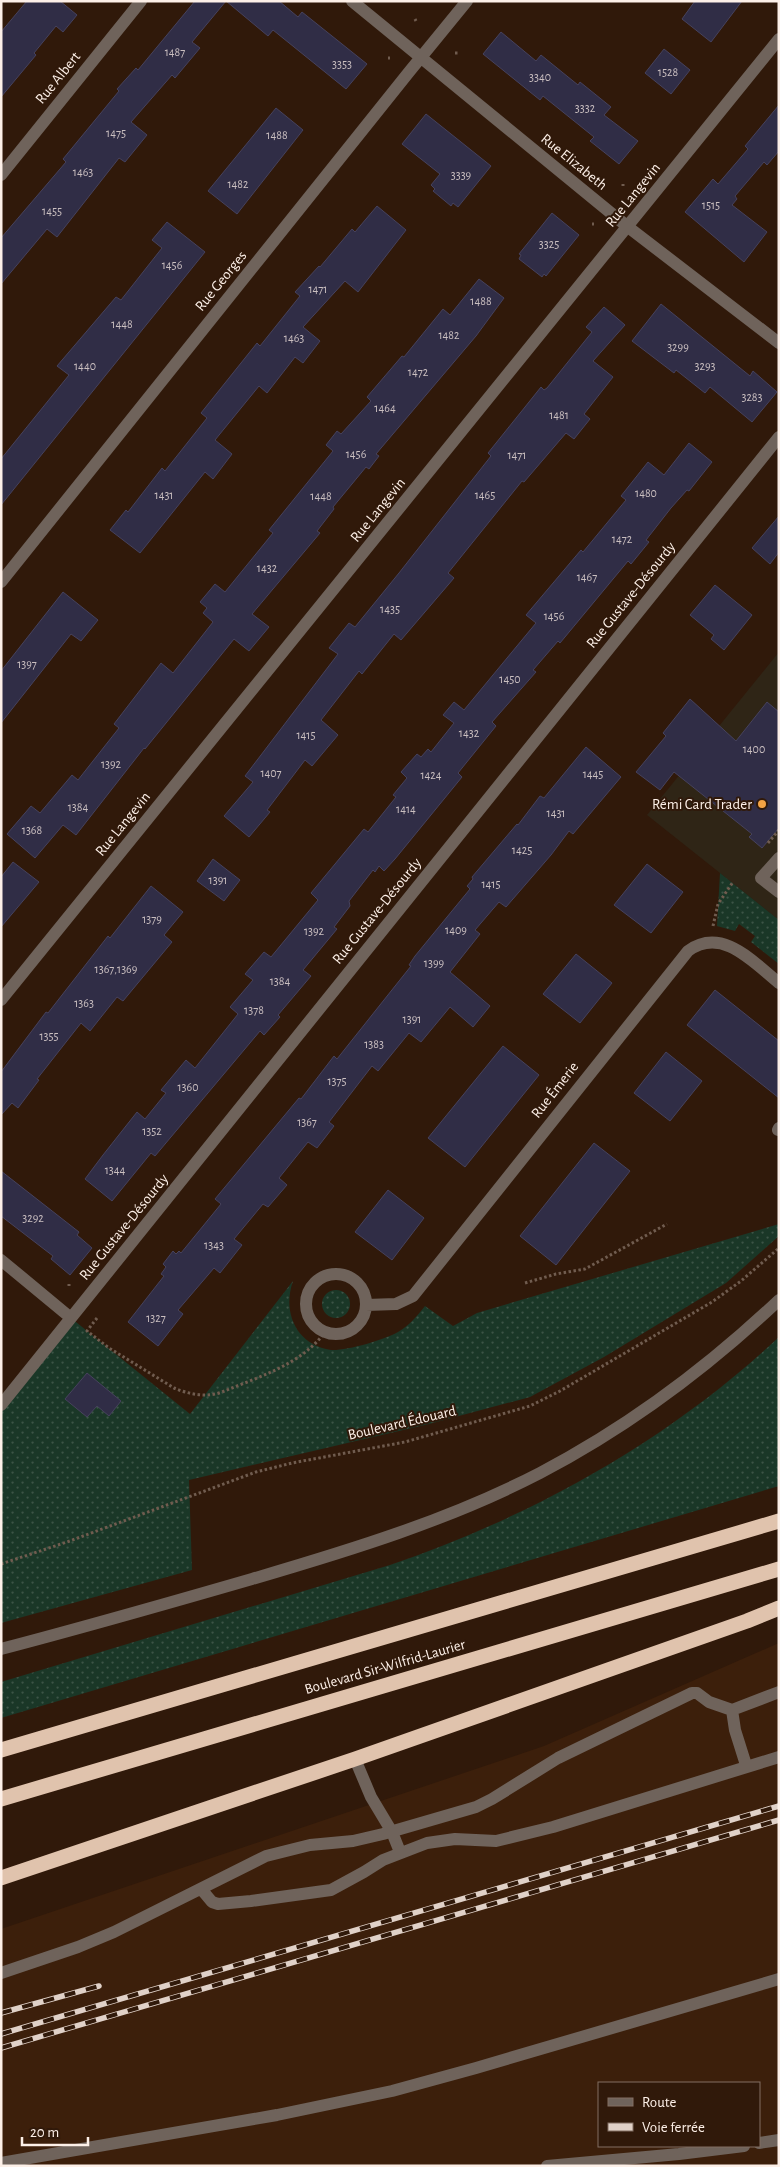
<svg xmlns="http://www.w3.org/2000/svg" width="780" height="2167" font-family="'Alegreya Sans',sans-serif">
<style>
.commercial{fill:#2f2516}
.built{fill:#3c1f0b;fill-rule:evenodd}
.grass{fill:url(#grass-dots)}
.building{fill:#302d46;stroke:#46425d}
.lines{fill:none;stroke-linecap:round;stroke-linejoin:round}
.path{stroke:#705c4f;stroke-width:3;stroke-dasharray:2.5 2.5;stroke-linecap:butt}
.minor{stroke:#6f635b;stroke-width:12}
.highway{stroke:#e0c3ad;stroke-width:15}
.rail-casing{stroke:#e0d1c8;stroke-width:5.5}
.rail{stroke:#30190a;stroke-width:4;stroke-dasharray:11;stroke-linecap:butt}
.poi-dot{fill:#f4a344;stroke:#30190a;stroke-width:2}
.labels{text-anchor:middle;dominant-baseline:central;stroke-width:4;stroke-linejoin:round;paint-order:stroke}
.number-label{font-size:12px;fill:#cabfc0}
.street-label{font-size:15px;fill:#fdf0e8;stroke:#30190a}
.poi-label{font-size:15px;fill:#fdf0e8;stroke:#30190a;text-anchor:end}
</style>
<defs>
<pattern id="grass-dots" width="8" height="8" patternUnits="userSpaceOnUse" patternTransform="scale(1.25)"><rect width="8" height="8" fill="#1a3727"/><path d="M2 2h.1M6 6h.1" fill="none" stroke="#3c5446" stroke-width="1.8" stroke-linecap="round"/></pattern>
</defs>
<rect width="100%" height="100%" fill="#30190a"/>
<path class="commercial" d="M779 652V920L647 815Z"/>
<path class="built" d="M779 1643V2166H1V1929L544 1746ZM599 2083H759V2146H599Z"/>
<path class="grass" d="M720 873 779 920V964L751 942 755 936 739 924 735 931 717 926Z
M779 1224V1236L726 1283 604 1357 530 1397 429 1424 189 1480 192 1570 1 1623V1405L71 1318 190 1414 293 1281C282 1312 296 1345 331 1350 346 1351 384 1340 398 1332 409 1326 417 1316 425 1306L453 1326 477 1313Z
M322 1304a14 14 0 1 1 28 0a14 14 0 1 1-28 0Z
M779 1337V1486L1 1718V1682L390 1565C533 1516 668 1441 779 1337Z"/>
<path class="building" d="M27 1H60L77 15 63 32 56 26 34 53 36 55 1 97V32Z
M195 1H226L192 42 200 48 175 78 172 75 131 122 147 135 125 162 119 158 57 237 47 229 1 284V238L66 162 63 159 119 91 117 89 136 68 138 70Z
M226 1H279L298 17 302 12 367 64 346 89 273 30 268 36Z
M695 1H742L711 42 682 19Z
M501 32 536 61 541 55 578 85 580 82 611 107 604 115 638 141 619 164 590 141 594 137 543 96 540 100 483 54Z
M664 49 690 70 671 94 645 73Z
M779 105V151L767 165 764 162 735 196 737 199 732 205 767 232 744 262 685 212 713 179 718 184 748 149 745 146Z
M276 108 303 130 237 214 208 191Z
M426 114 491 166 458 207 453 203 451 206 433 191 435 189 431 185 440 174 402 144Z
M377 206 406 230 358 292 345 281 303 327 320 341 303 363 295 357 267 393 259 386 215 440 232 454 213 479 205 472 140 553 110 530 126 510 128 512 162 468 165 471 207 418 201 413 257 343 260 346 300 296 295 292 319 266 320 267 352 229 355 232Z
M552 213 579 235 546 276 544 274 542 277 519 259 521 255 519 254Z
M167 222 205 252 1 505V459L69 375 57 366 116 297 121 300 162 248 152 240Z
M479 279 504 298 476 336 376 454 379 456 369 469 366 467 333 507 334 509 317 531 320 533 252 614 269 627 249 651 234 639 145 749 144 748 76 835 63 825 35 858 7 834 31 806 40 813 72 775 78 780 119 728 114 724 161 663 173 673 213 622 203 613 207 608 200 602 215 584 225 592 273 533 269 530 333 451 326 445 337 431 341 434 371 401 367 397 402 356 404 357 443 309 450 315Z
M661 304 750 376 753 371 777 392 752 422 710 387 705 393 676 370 674 373 632 341Z
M604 307 625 325 593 361 613 377 584 414 590 419 574 439 566 433 524 482 522 481 448 573 454 578 401 640 394 634 362 674 359 671 321 720 338 735 312 766 305 760 267 810 270 812 249 837 224 816 253 782 245 776 338 654 329 648 349 623 355 627 399 573 491 456 488 453 525 407 541 387 544 390 547 388 592 332 586 327Z
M689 443 712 462 689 491 687 490 671 508 646 540 649 542 631 564 628 561 560 643 558 641 533 670 536 672 492 722 496 726 458 773 462 777 395 859 384 871 379 866 375 872 373 870 349 901 350 906 334 927 337 929 303 970 311 976 278 1015 280 1017 264 1035 260 1031 155 1156 151 1153 112 1201 85 1179 103 1155 137 1112 145 1119 166 1093 161 1090 186 1060 195 1068 238 1014 230 1007 253 980 245 974 264 952 271 957 318 900 311 893 364 829 368 832 396 797 393 795 407 778 401 772 417 754 421 757 428 749 431 752 454 723 443 715 454 702 464 710 536 623 526 615 581 550 583 552 626 500 621 496 648 462 664 475Z
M779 516V552L770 564 752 548Z
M715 585 752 615 724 650 711 639 714 635 690 615Z
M63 592 98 620 81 641 71 634 1 723V671Z
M690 699 736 741 767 702 779 712V828L762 848 749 837 752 834 674 772 660 790 636 772 666 736 663 733Z
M586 747 621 777 573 834 569 831 551 855 506 907 499 902 475 930 480 934 450 972 490 1006 473 1027 450 1007 421 1042 409 1033 378 1071 372 1066 329 1122 334 1126 317 1148 308 1142 279 1178 287 1185 268 1207 263 1204 234 1239 242 1245 220 1273 214 1268 178 1310 183 1314 158 1346 128 1322 164 1276 161 1274 166 1267 163 1264 173 1251 176 1254 179 1251 181 1253 221 1204 215 1199 299 1098 301 1099 334 1056 337 1059 411 966 409 965 415 956 470 889 467 886 473 879 472 877 517 824 518 825 540 796 544 798Z
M213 859 240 880 224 901 197 881Z
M13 862 39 882 1 927V877Z
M647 864 683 892 651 933 614 905Z
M151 886 183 912 164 935 172 942 123 1001 117 997 90 1031 81 1023 37 1079 39 1080 18 1108 12 1103 1 1115V1072L46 1012 48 1013 108 936 110 938Z
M576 954 612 983 580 1023 543 994Z
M715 990 779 1041V1098L687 1025Z
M503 1046 539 1075 465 1167 428 1138Z
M666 1052 702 1081 670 1121 634 1093Z
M594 1143 630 1171 556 1265 520 1236Z
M1 1171 79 1232 77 1235 92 1248 70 1275 51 1259 53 1256 1 1216Z
M388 1190 424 1218 392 1260 355 1232Z
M87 1373 121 1401 109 1416 97 1406 87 1417 65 1399Z"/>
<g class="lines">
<path class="path" d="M415 19 416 21
M455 53H458
M388 58H390
M623 184V186
M592 224H594
M768 843 779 830
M713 926 718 904 733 882
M525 1283 556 1274 585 1269 667 1224
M69 1284V1286
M97 1318 87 1331 109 1348 174 1388C188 1394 207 1398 222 1392 258 1377 301 1365 325 1332
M1 1564 67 1542 256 1472 292 1463 405 1442 530 1406 560 1391 712 1302 741 1281 779 1248"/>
<path class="minor" d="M352 1 628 227 779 343
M1 175 141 1
M1 582 409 72 467 1
M779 858 761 878 779 892
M1 1000 779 39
M778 1130 779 1128
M1 1260 71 1318
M306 1304a30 30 0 1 1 60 0a30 30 0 1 1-60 0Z
M366 1305 396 1304 413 1296 688 951C722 926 753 962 779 983
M1 1405 779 437
M1 1649C85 1627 169 1603 252 1579 351 1550 449 1520 540 1473 628 1427 707 1368 779 1300
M732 1710 735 1730 746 1765
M355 1759 371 1797 392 1832 400 1852
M202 1890 212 1902 218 1904 251 1901 331 1890 364 1872 383 1860 427 1843 455 1839 496 1841 553 1827 779 1757
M1 1973 78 1947 114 1932 266 1856 310 1845 353 1841 383 1834 476 1807 492 1799 558 1758 692 1693H697L709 1702 732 1710 779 1692
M759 2143 779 2140
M1 2163 277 2115 392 2091 476 2068 779 1979
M547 2166 679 2154 744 2146"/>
<path class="highway" d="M1 1750 779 1521
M1 1799 779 1569
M1 1878 355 1759 747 1621 779 1608"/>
<defs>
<path id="rail" d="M1 2013 99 1986
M1 2034 779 1806
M1 2048 779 1820"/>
</defs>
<use href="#rail" class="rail-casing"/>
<use href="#rail" class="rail"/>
</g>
<circle class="poi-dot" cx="762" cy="804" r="5"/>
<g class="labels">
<g class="number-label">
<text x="175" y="52">1487</text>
<text x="342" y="64">3353</text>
<text x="668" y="72">1528</text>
<text x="540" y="77">3340</text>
<text x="585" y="108">3332</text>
<text x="116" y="133">1475</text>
<text x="277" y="135">1488</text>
<text x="83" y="172">1463</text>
<text x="461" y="175">3339</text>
<text x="238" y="184">1482</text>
<text x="711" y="205">1515</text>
<text x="52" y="211">1455</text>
<text x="549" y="244">3325</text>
<text x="172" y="265">1456</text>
<text x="318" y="289">1471</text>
<text x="481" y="301">1488</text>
<text x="122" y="324">1448</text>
<text x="449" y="335">1482</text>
<text x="294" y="338">1463</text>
<text x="678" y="347">3299</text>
<text x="85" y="366">1440</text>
<text x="705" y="366">3293</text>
<text x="418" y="372">1472</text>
<text x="752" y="397">3283</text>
<text x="385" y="408">1464</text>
<text x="559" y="415">1481</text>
<text x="356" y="454">1456</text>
<text x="517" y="455">1471</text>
<text x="646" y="493">1480</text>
<text x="164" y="495">1431</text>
<text x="485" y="495">1465</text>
<text x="321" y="496">1448</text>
<text x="622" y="539">1472</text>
<text x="267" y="568">1432</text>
<text x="587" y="577">1467</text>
<text x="390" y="609">1435</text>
<text x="554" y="616">1456</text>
<text x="27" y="664">1397</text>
<text x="510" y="679">1450</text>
<text x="469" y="733">1432</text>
<text x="306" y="735">1415</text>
<text x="754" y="749">1400</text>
<text x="111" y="764">1392</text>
<text x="271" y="773">1407</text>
<text x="593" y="774">1445</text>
<text x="431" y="775">1424</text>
<text x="78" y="807">1384</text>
<text x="406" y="809">1414</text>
<text x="556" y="813">1431</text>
<text x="32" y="830">1368</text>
<text x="522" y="850">1425</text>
<text x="218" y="880">1391</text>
<text x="491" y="884">1415</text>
<text x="152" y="919">1379</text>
<text x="456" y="930">1409</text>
<text x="314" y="931">1392</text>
<text x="434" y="963">1399</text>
<text x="116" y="969">1367,1369</text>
<text x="280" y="981">1384</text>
<text x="84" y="1003">1363</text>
<text x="254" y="1010">1378</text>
<text x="412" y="1019">1391</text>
<text x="49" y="1036">1355</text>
<text x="374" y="1044">1383</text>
<text x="337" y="1081">1375</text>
<text x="188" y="1087">1360</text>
<text x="307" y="1122">1367</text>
<text x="152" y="1131">1352</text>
<text x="115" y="1170">1344</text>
<text x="33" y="1218">3292</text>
<text x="214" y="1245">1343</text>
<text x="156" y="1318">1327</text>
</g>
<g class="street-label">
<text transform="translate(58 78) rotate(-51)">Rue Albert</text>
<text transform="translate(574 162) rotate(39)">Rue Elizabeth</text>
<text transform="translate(633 195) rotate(-51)">Rue Langevin</text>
<text transform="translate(221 281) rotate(-51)">Rue Georges</text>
<text transform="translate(378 510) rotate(-51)">Rue Langevin</text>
<text transform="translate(631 595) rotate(-51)">Rue Gustave-Désourdy</text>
<text transform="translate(123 824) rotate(-51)">Rue Langevin</text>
<text transform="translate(377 911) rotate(-51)">Rue Gustave-Désourdy</text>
<text transform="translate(555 1090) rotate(-52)">Rue Émerie</text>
<text transform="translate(124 1227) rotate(-51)">Rue Gustave-Désourdy</text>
<text transform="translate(402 1423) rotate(-13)">Boulevard Édouard</text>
<text transform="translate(385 1667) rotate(-16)">Boulevard Sir-Wilfrid-Laurier</text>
</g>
<g class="poi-label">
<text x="752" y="804">Rémi Card Trader</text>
</g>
</g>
<rect width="780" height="2167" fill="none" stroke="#fdf0e8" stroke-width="5"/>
<rect x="598" y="2082" width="162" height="65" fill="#30190a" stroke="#826f63"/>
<rect x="608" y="2098" width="25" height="8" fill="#6f635b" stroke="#826f63"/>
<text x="642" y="2107" font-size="15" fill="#fdf0e8">Route</text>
<rect x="608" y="2123" width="25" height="8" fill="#e0d1c8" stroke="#826f63"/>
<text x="642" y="2132" font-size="15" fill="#fdf0e8">Voie ferrée</text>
<path d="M22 2137v8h66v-8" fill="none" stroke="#fdf0e8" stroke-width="2.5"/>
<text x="30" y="2137" font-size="15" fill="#fdf0e8" stroke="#30190a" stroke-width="4" paint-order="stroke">20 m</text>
</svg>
